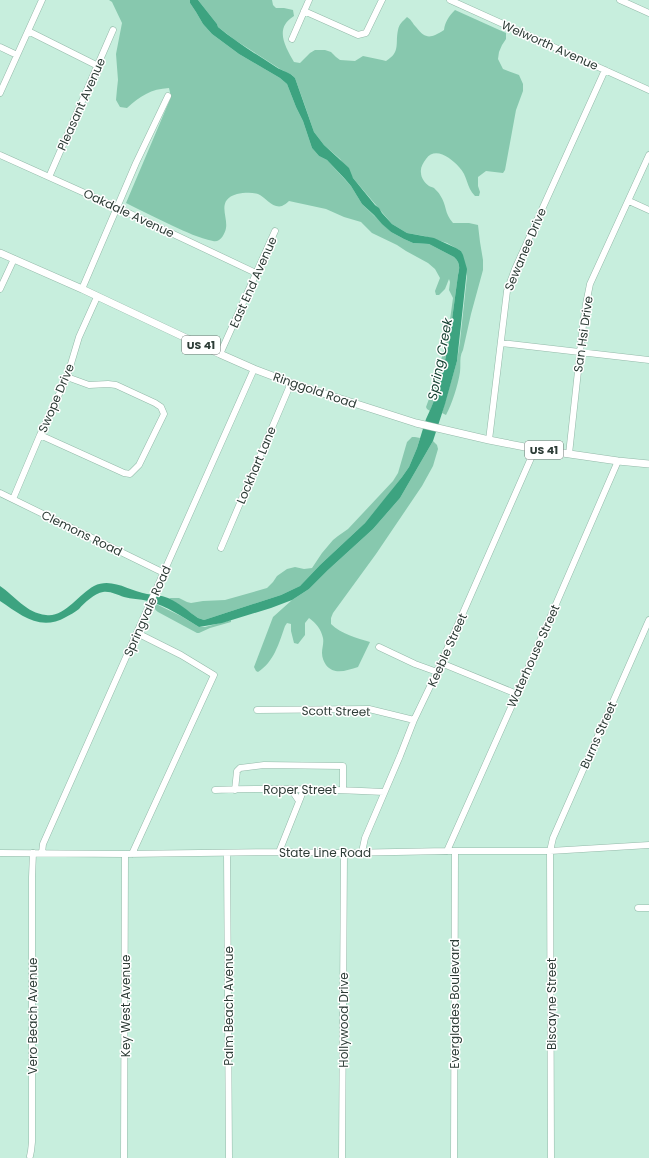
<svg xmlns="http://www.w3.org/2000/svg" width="649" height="1158" font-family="Poppins,sans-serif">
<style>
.green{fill:#87c8ae}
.water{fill:#3da380}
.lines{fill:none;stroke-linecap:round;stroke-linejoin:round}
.minor-casing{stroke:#94b9a9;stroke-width:7}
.major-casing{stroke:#94b9a9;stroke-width:8}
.minor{stroke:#fff;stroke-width:6}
.major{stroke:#fff;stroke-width:7}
.labels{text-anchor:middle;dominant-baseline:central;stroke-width:3;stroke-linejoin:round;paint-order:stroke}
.shield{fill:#fff;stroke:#6c7672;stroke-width:1}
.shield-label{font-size:11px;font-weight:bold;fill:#2d3c36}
.street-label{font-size:12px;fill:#2d3c36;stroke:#fff}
.water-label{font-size:13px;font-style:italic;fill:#113d2e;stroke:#fff}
</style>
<rect width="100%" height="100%" fill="#c7eedd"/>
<path class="green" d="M109 0H190V3L196 12 203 24 212 34 239 54 280 78 287 84 296 107 303 121 312 148 319 156 327 160 351 186 362 204 391 232 404 239 413 243 429 244 454 257C460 262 460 268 458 275L449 342 439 388 430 411 427 409 426 407 437 377 449 327 453 298 449 290 450 282 449 279 445 289 439 295H436L435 291 440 278 435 269 428 263 406 251 397 245 372 233 361 222 344 217 326 209 289 201C287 203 284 205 282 206 273 209 265 197 258 194 251 192 243 193 237 194 216 200 228 216 226 228 225 234 220 243 213 241 199 238 186 232 173 226 157 218 141 211 126 203L171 97 169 88C151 89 140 96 127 108L120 107 116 100 117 89 118 80 116 54 122 23 112 2Z
M198 0H272L273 5 276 8H284L293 10 294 16C274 28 285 46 294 62L300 63 310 53 315 50H325L331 52 336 57 340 60 355 61 363 56 382 60 386 61C401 52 395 43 398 30 399 24 403 21 407 17 412 20 412 23 416 27 426 40 431 38 444 30 445 22 449 16 455 10L506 33V39L502 45 499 52 498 59 503 69 519 75 523 84V91L516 110 505 170 503 173 486 171 478 177V186L480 192 479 196H475C466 187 468 176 459 167 451 158 435 146 426 159 423 163 420 168 421 173 421 178 425 183 429 186 430 187 433 187 434 188 436 190 439 193 440 195 447 205 444 213 453 223H469L478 225 480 242 483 260V270L471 314 463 350C459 357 461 364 460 372 458 385 452 404 446 415L442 413 457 361 460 341 467 276 461 251 447 243 424 236 407 233 392 224 353 178 340 159 324 145 314 132 304 103 295 78 292 75 280 69 235 40 218 27 217 24Z
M412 437H415L420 438 417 448 409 467 402 477 384 500 365 523 320 565 300 586 281 595 204 620 198 618 169 598H179L187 602 191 603 203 601 225 600 267 588 273 582 277 576 287 569 295 567 304 569 312 568 322 553 333 540 338 536 348 529 393 481 398 473 407 442Z
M433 441 437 445 438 449 433 466 422 486 376 554 333 613 331 618V624C341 634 357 638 370 642L358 667C347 670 335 676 326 665 324 662 322 658 322 653 322 648 324 643 323 638 321 629 316 623 309 618L305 623V635L298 644 294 643 291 631V624L287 623 285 626C279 643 274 662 258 672L256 671 254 667 273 617 292 600 309 589 328 570 373 529 400 498Z
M156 604 181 616 199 627H205L231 620V622L210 628 199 633H197L158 612C154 609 154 608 156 604Z"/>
<path class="water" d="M190 0H198L217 24 218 27C236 42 256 54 276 67 282 71 290 72 295 78L314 132 324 145 349 168 353 178 375 205 379 208 382 213 392 224 407 233 434 238 456 248 461 251 463 255 467 269 457 361 445 404 433 441 400 498 373 529 328 570 309 589 292 600 271 608 222 623 199 627C183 617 167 606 148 601 140 599 131 599 124 597 117 595 111 591 103 592 95 593 84 603 79 609 75 612 70 615 66 617 40 632 21 615 0 601V586C15 596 26 613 46 615 64 618 79 594 94 586 112 577 129 591 147 594 154 595 161 595 168 598 178 602 189 612 198 618L204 620 281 595 300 586 320 565 365 523 402 477 409 467 417 448 426 419 431 408 439 388 449 342 458 275C460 268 460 262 454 257L429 244 413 243 404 239 391 232 382 224 374 215 362 204 351 186 345 179 327 160 319 156 312 148 303 121 296 107 287 84 280 78 239 54 212 34 203 24 196 12 190 3Z"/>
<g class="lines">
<defs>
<path id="minor" d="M450 0 649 90
M620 0 649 13
M304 11 358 35 366 33 382 0
M28 31 98 66
M292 39 309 0
M0 47 17 55
M0 93 42 0
M0 155 118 208 256 273
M49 177 113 30
M629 201 649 210
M0 289 14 259
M82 289 136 163 168 96
M501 343 649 360
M220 354 275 231
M40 435 124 473 130 474 139 465 164 414 161 407 155 403 116 385 108 384 89 385 67 377
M489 440 507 291 515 269 605 70
M569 454 583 325 586 304 590 284 649 155
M0 493 164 573
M13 499 40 435 67 377 79 337 97 297
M221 548 291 383
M379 647 415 664 437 672
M441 663 517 694
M257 710 369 709 414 720
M291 789 299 801
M215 790C272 788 328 789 384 792
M235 790 237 771 240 768 264 765 343 766V789
M447 851 517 694 618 461
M279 852 304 789
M362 852 365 838 400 756 414 720 437 672 535 449
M0 853 125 854 279 852 344 853 447 851H550L649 845
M42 853 43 844 254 369
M227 853 229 1158
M132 854 214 675 181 655 137 633
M638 908H649
M30 1156 31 1151 32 1142V877L33 853
M124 1158 125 854
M342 1158 344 853
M454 1158 455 851
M551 1158 550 851 553 838 649 620"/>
<path id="major" d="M0 253 82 289 220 354 254 369 291 383 416 423 489 440 535 449 618 461 649 464"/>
</defs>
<use href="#minor" class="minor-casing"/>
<use href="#major" class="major-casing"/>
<use href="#minor" class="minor"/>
<use href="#major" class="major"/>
</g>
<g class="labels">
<g class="shield">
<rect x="182" y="336" width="38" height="18" rx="3"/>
<rect x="525" y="441" width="38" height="18" rx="3"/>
</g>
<g class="shield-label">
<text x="201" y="345">US 41</text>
<text x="544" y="450">US 41</text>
</g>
<g class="street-label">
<text transform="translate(550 45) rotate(24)">Welworth Avenue</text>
<text transform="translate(81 104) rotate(-66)">Pleasant Avenue</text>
<text transform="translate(129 213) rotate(25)">Oakdale Avenue</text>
<text transform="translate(525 249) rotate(-67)">Sewanee Drive</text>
<text transform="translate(253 282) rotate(-66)">East End Avenue</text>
<text transform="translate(583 334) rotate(-82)">San Hsi Drive</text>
<text transform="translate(315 390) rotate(19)">Ringgold Road</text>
<text transform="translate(56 398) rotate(-67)">Swope Drive</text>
<text transform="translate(256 465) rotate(-67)">Lockhart Lane</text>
<text transform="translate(82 533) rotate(26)">Clemons Road</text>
<text transform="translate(147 611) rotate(-66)">Springvale Road</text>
<text transform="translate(447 650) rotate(-66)">Keeble Street</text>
<text transform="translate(533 656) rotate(-66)">Waterhouse Street</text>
<text transform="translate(336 711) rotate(1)">Scott Street</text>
<text transform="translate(598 735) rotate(-66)">Burns Street</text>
<text x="300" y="789">Roper Street</text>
<text x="325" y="852">State Line Road</text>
<text transform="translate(454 1004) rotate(-90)">Everglades Boulevard</text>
<text transform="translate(551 1004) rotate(-90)">Biscayne Street</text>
<text transform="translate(125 1006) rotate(-90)">Key West Avenue</text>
<text transform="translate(228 1006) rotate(-90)">Palm Beach Avenue</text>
<text transform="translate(32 1016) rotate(-90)">Vero Beach Avenue</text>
<text transform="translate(343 1020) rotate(-90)">Hollywood Drive</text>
</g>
<g class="water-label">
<text transform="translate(440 359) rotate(-79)">Spring Creek</text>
</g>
</g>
</svg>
